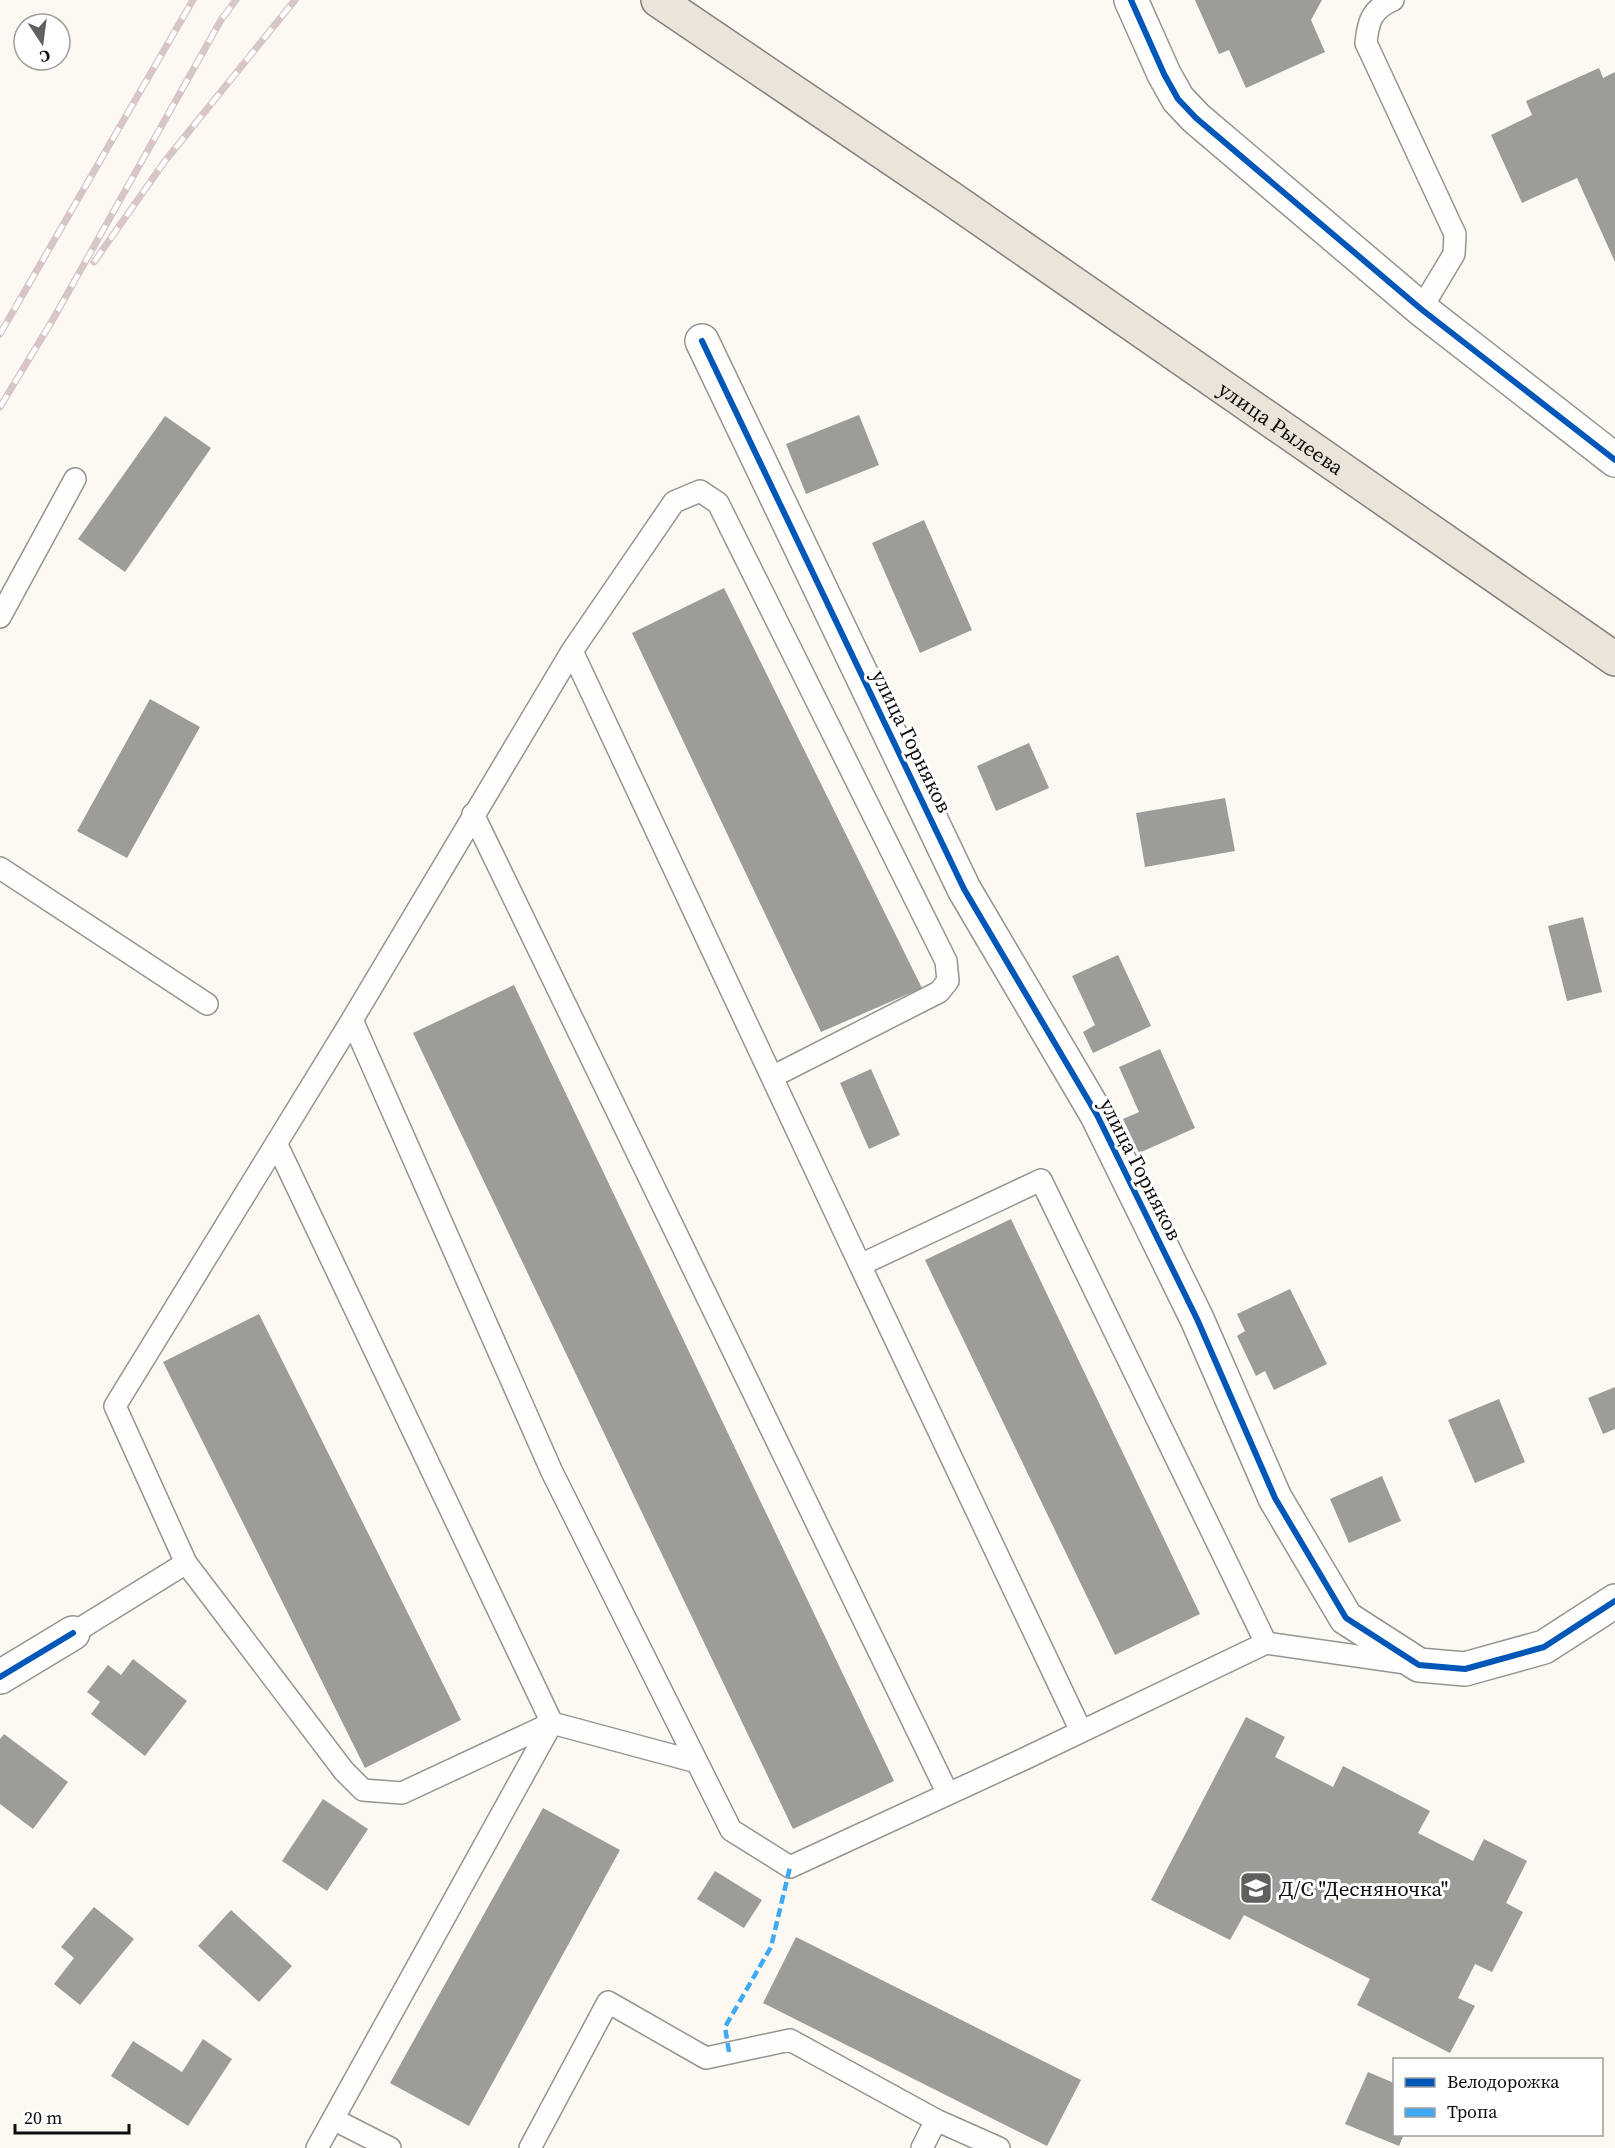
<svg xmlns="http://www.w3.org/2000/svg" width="1615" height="2148" font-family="'Source Serif 4',serif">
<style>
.building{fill:#9e9c98}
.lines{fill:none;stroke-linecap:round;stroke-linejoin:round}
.lane-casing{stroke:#959491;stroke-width:24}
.street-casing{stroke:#959491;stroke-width:36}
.primary-casing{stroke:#82817e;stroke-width:36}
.lane{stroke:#fffefd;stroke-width:21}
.street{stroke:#fffefd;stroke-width:33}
.primary{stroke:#ebe5d9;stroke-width:33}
.rail-casing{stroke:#d7c5c7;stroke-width:7}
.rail{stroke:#fff;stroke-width:4.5;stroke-dasharray:14;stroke-linecap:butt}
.quiet{stroke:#3fa9f5;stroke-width:4.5;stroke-dasharray:9 4.5;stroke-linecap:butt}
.cycleway-casing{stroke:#fff;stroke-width:10}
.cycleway{stroke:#0057b8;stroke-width:6}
.labels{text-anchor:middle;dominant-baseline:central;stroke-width:6;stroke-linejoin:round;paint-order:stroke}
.street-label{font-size:21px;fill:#0e0e0e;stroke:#fff}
.poi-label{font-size:21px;fill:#0e0e0e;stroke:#fff;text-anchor:start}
</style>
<rect width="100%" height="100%" fill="#fcf9f2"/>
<path class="building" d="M1195 0H1322L1311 20 1325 52 1246 88 1229 50 1219 54Z
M1599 68 1603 78 1615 72V262L1577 178 1522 203 1491 135 1532 115 1526 101Z
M859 415 879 465 806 494 786 444Z
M165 416 211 448 125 572 78 539Z
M924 520 972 630 920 653 872 543Z
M724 588 922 988 821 1032 632 633Z
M150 699 200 727 127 858 77 831Z
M1029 743 1049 788 996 811 977 766Z
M1225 798 1235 851 1145 867 1136 813Z
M1583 917 1602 992 1567 1001 1548 926Z
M1118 955 1151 1026 1093 1053 1083 1032 1095 1025 1072 976Z
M514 985 894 1781 793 1829 413 1033Z
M1160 1049 1195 1128 1139 1153 1123 1119 1139 1112 1119 1067Z
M871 1069 900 1135 869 1149 840 1083Z
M1011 1219 1200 1614 1115 1655 925 1260Z
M1290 1289 1327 1364 1274 1390 1265 1371 1256 1376 1237 1336 1245 1331 1237 1314Z
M259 1314 461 1720 365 1768 163 1362Z
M1615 1387V1429L1603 1434 1588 1398Z
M1499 1399 1525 1462 1475 1483 1448 1420Z
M1382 1476 1401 1521 1349 1543 1330 1499Z
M133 1659 187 1701 145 1756 91 1714 100 1702 87 1692 108 1665 121 1675Z
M1246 1717 1285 1737 1275 1757 1333 1787 1343 1766 1430 1811 1418 1833 1473 1861 1484 1839 1527 1861 1506 1903 1523 1912 1492 1972 1475 1964 1458 1998 1475 2006 1450 2053 1357 2005 1370 1979 1244 1915 1230 1940 1151 1900Z
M4 1734 68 1782 33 1829 0 1804V1739Z
M323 1799 368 1829 327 1891 282 1861Z
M543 1808 620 1850 469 2126 390 2083Z
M715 1871 762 1900 744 1928 697 1899Z
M94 1907 134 1939 80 2005 54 1984 74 1958 61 1947Z
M231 1910 292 1966 259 2002 198 1946Z
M796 1937 1081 2080 1047 2146 763 2003Z
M203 2039 232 2059 188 2126 111 2076 133 2041 182 2072Z
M1368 2072 1394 2083V2134H1404L1399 2146 1345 2124Z"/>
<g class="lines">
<defs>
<path id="lane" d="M1393 0C1372 9 1368 21 1366 43L1455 234 1454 254 1421 309
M0 617 75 479
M572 651 860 1265
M473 814 948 1794
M0 868 207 1004
M772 1077 939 992 948 981 946 961 718 503 700 491 674 502 572 651 352 1020 552 1472 731 1830 790 1867 1024 1759 1266 1643 1406 1663
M277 1145 552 1723 317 2148
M186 1563 344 1771 363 1790 402 1793 552 1723 697 1762
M73 1633 186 1563 115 1406 352 1020
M1081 1731 860 1265 1041 1180 1266 1643
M333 2119 390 2148
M936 2120 999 2148
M530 2148 608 2002 706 2058 790 2040 936 2120 922 2148"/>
<path id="street" d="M1131 0 1164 74 1178 99 1196 118 1421 309 1615 460
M702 341 964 889 1097 1115 1197 1319 1275 1498 1346 1618 1419 1665 1465 1669 1544 1647 1615 1601
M0 1677 73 1633"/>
<g id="primary">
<path id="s1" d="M658 0 949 197 1615 659"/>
</g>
</defs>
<use href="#lane" class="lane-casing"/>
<use href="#street" class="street-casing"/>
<use href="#primary" class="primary-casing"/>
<use href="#lane" class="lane"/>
<use href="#street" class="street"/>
<use href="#primary" class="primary"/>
<defs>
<path id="rail" d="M94 262 165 161 295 0
M0 334 193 0
M0 407 52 321 221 20 236 0"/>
</defs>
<use href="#rail" class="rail-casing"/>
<use href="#rail" class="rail"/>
<path class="quiet" d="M729 2052 725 2027 771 1947 790 1867"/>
<defs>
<path id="cycleway" d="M1131 0 1164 74 1178 99 1196 118 1421 309 1615 460
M702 341 964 889 1097 1115 1197 1319 1275 1498 1346 1618 1419 1665 1465 1669 1544 1647 1615 1601
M0 1677 73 1633"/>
</defs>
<use href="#cycleway" class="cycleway-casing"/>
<use href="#cycleway" class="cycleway"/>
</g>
<defs>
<symbol id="school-square" viewBox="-11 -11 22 22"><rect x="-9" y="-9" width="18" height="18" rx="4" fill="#61605e" stroke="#fff"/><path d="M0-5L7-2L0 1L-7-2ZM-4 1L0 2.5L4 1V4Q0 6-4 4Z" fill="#fff"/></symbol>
</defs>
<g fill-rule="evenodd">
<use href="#school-square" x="1237" y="1869" width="38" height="38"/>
</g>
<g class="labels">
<g class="street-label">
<text stroke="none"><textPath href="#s1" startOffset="756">улица Рылеева</textPath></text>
<text transform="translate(912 741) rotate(64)">улица Горняков</text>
<text transform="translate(1141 1169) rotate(63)">улица Горняков</text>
</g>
<g class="poi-label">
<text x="1279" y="1888">Д/С "Десняночка"</text>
</g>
</g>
<rect x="1393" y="2058" width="210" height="78" fill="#ffffff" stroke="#9f9f9f" stroke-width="1.5"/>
<rect x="1405" y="2078" width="30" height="9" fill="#0057b8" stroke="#9f9f9f" stroke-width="1.5"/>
<text x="1447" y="2088" font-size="18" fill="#0e0e0e">Велодорожка</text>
<rect x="1405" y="2108" width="30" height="9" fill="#3fa9f5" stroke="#9f9f9f" stroke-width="1.5"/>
<text x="1447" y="2118" font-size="18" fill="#0e0e0e">Тропа</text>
<g transform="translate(42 42) rotate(167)"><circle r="28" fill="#ffffff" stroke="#9f9f9f" stroke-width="1.5"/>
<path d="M0-4.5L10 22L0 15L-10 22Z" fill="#61605e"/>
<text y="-9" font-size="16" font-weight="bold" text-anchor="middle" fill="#0e0e0e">С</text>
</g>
<path d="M15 2124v9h114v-9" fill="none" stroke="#0e0e0e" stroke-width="3"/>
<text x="24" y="2124" font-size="18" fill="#0e0e0e" stroke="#ffffff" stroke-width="4.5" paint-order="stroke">20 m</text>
</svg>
